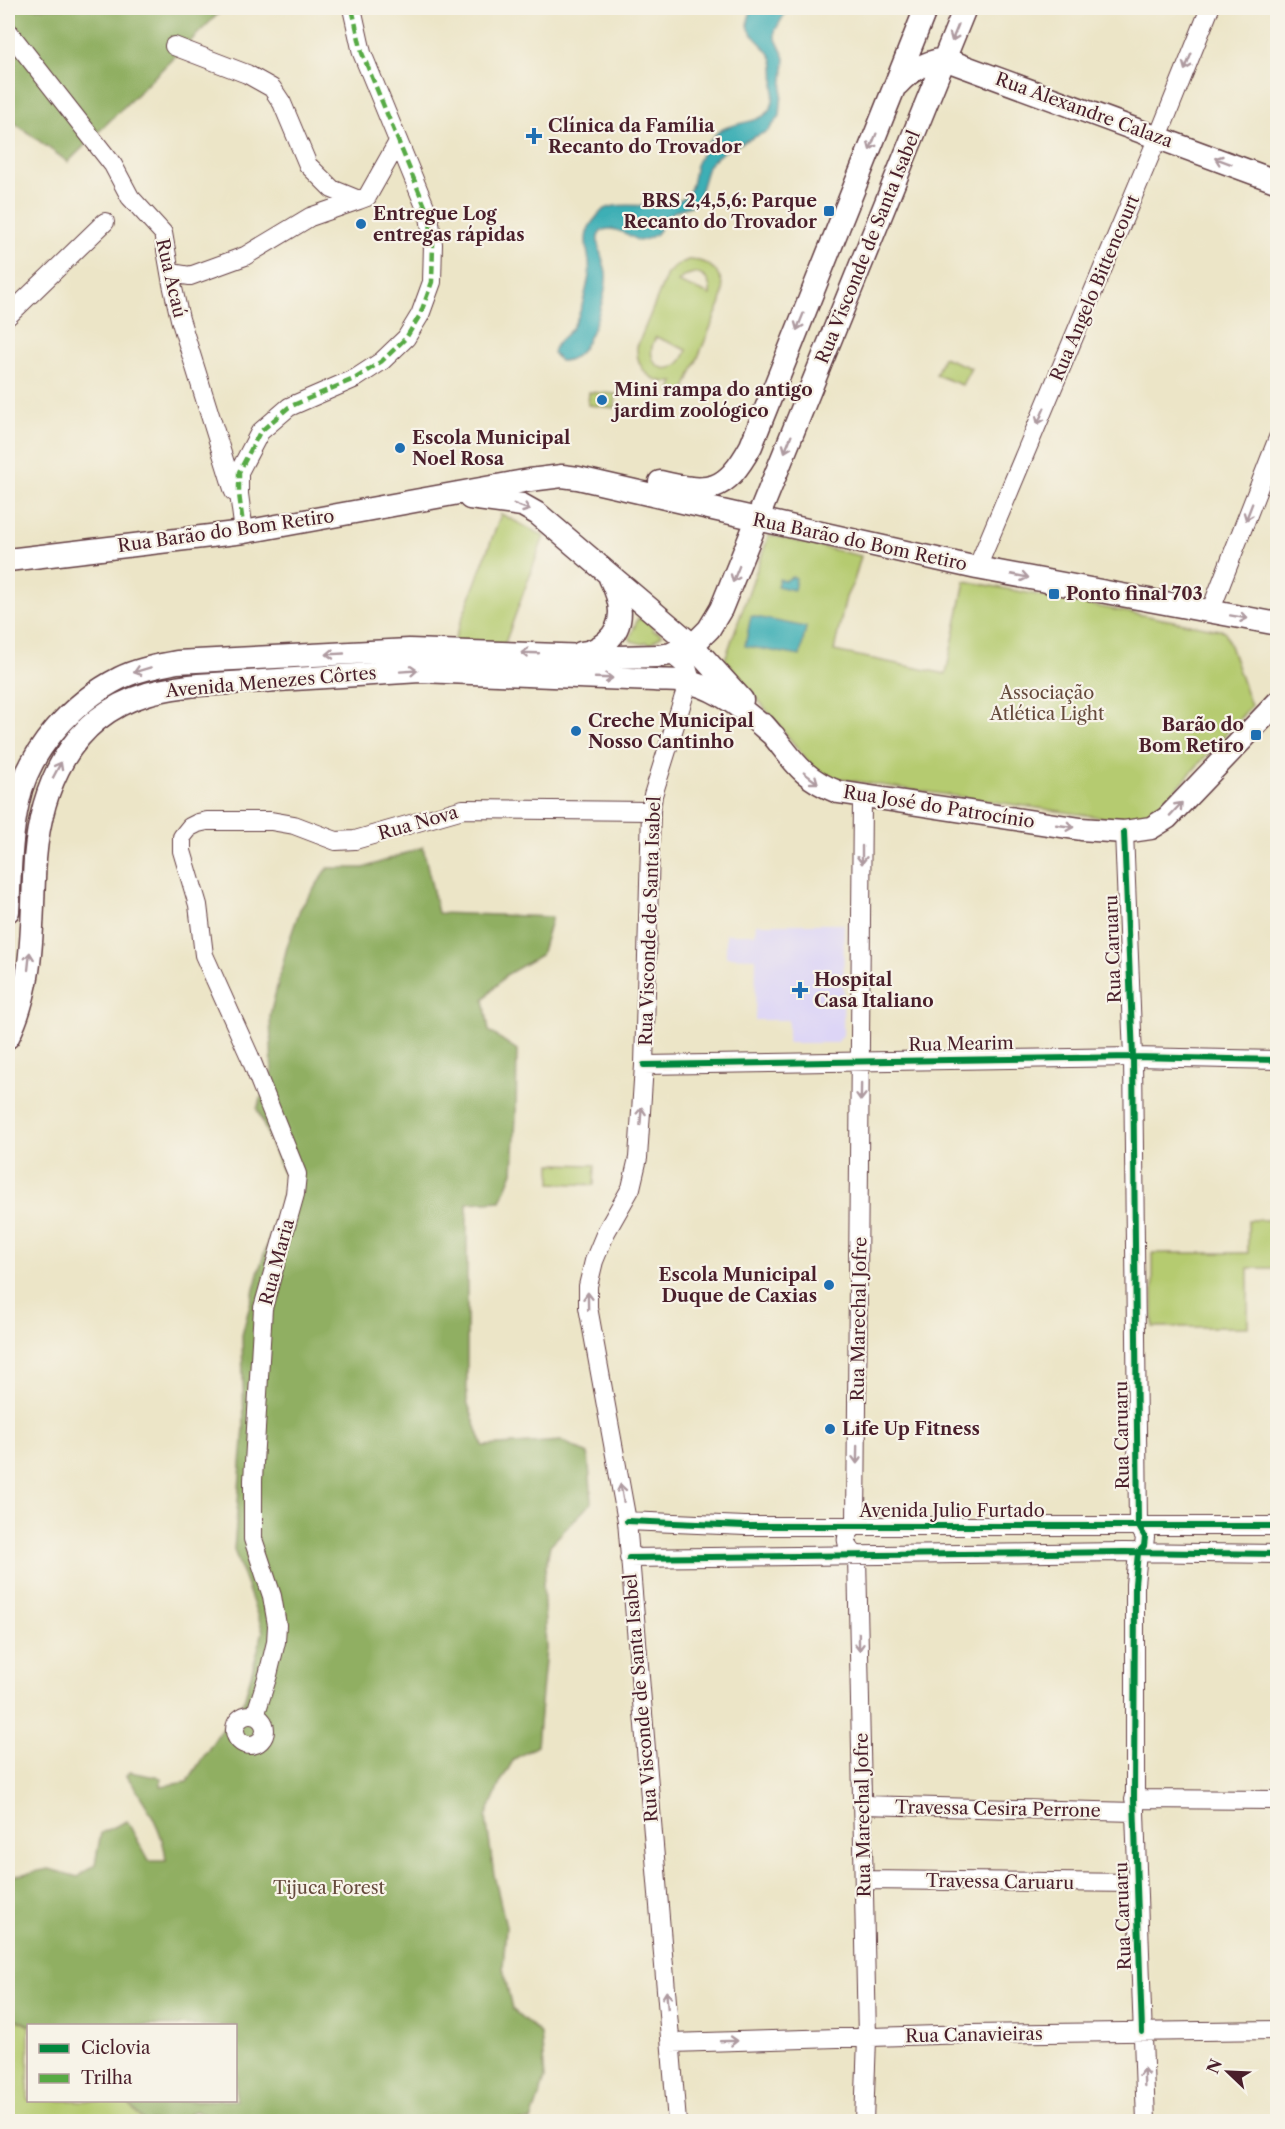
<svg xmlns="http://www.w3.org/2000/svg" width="1285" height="2129" font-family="'Libre Caslon Text',serif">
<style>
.built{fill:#ddd5f6}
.green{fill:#b5cb6f;stroke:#80754d;stroke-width:1.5;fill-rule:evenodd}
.forest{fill:#90af62;stroke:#6d6746;stroke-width:1.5}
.water{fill:#3eafb5;stroke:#446770;stroke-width:1.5}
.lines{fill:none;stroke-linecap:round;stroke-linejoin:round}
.minor-casing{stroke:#623d42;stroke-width:20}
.major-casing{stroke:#623d42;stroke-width:25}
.minor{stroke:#fff;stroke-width:18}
.major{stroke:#fff;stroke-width:22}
.quiet{stroke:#57aa44;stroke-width:4.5;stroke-dasharray:9 4.5;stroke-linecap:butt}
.cycleway-casing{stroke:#f7f3e8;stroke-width:10}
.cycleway{stroke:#00873e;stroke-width:6}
.oneway{stroke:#ae9aa0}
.poi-dot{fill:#1f6fb2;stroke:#f7f3e8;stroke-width:2}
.labels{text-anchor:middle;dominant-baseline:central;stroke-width:4.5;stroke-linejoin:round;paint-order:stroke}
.street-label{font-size:18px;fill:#4a1f2b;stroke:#f7f3e8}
.poi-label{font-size:18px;font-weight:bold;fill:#4a1f2b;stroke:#f7f3e8;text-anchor:start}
.park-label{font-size:18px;fill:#654a3c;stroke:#f7f3e8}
</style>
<rect width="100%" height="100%" fill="#f7f3e8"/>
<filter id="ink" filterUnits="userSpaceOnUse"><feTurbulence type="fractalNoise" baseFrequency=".0167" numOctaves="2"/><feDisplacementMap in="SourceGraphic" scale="12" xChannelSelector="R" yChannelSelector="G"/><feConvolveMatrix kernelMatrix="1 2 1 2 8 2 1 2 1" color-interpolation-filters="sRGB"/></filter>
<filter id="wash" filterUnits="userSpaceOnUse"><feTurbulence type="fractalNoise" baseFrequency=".008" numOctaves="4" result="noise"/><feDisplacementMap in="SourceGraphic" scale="24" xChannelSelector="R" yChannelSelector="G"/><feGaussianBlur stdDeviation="1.35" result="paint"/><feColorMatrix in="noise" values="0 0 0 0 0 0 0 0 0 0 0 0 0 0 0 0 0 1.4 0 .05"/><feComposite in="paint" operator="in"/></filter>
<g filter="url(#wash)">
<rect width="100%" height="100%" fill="#ece5c7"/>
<path class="built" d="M756 924H844L843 1035 837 1043H788V1020H755L756 958 726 957V934H755Z"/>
<path class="green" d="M688 260C712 259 728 278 721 302L682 396 670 392 674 382C652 384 636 370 637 347L667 274 677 265ZM694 273C706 275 711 283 710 295L678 282 684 276ZM656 337 687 350C675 384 639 366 656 337Z
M943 357 971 368 962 385 936 375Z
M589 392 616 394 615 408 588 405Z
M501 514 544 536 504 646 453 643Z
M769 535 861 556 854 581 846 597 834 651 946 674 965 581 1225 631 1251 706 1159 808 1143 818 1126 821 840 779 824 774 811 765 725 659Z
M638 618C646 620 651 623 654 631L659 632 662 635 650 644 646 642 642 644 631 641 630 638Z
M551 1164 595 1165 594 1185 551 1183Z
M1248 1220H1277L1278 1268H1248V1327H1153V1253H1248Z
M8 2015 29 2026 28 2100 126 2101 144 2121H8Z"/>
<path class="forest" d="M8 8H223V9L68 162 8 118Z
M423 847 438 913 552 917 541 955 506 975 484 999 489 1031 517 1050 516 1116 513 1172 501 1201 467 1203V1401L483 1446 562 1441 588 1454 592 1502 550 1545 543 1583 546 1649 537 1746 514 1759 500 1783 486 1817 494 1875 506 1926 503 1968 512 2009 541 2034 545 2079 531 2121 216 2122 211 2117 194 2111 177 2121H144L126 2101 236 2100V2026L29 2025 8 2015V1877L49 1869 78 1877 95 1864 101 1833 127 1821 149 1861H166C164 1829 144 1801 127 1776L130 1772 161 1778V1786L187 1782 221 1730 244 1701 263 1631 234 1550 244 1428 242 1335 259 1270 287 1182 257 1109 272 1071 270 1015 287 947 300 909 328 868H364Z"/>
<path class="water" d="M752 8H788L775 31V37L785 58 780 116 768 131 728 149 714 159 708 166 697 203C690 208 682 207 674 212 657 221 666 237 638 241 630 235 603 220 598 237 596 244 605 264 606 273 608 292 594 332 583 348 578 356 570 361 560 361L553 353C555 341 566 337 572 328 581 315 586 292 589 276 593 255 577 240 594 220 597 217 600 212 603 210 624 198 659 214 683 198 694 191 693 175 696 165 701 154 707 143 716 134 729 121 758 125 769 111 774 105 773 97 774 89 774 79 776 67 772 58 767 46 750 38 748 25 747 20 751 13 752 8Z
M792 577 796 578 794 590 777 586 779 579 785 581Z
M751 616 806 627 800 656 745 646Z"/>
</g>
<g filter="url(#ink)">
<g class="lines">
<defs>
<path id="minor" d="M8 31 113 165 130 197 163 233 172 284 180 319 234 492
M174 46 247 74 272 88 282 103 308 165 332 189 359 200 367 197 398 142
M171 273 190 276 245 256 310 217 359 200
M8 316 105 222
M244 532 239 494V472L260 432 289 407 356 378 382 361 406 338 420 315 432 282 433 244 429 216 362 53 352 8
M977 568 1158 137 1210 8
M1210 612 1278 438
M671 654 687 667 690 677 653 795 651 811 644 1065 638 1158 631 1188 606 1232 594 1261 588 1286V1307L627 1521 677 2122
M862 797 856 1526C842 1535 845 1546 857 1556L867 2038 864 2122
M1124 832 1133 1057 1138 1525 1145 1537 1144 1546 1138 1553 1135 1584V1812L1146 2122
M644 1065 1133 1057 1278 1060
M627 1521 745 1526H1278
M629 1558 1124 1552 1278 1554
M235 1730a15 15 0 1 1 30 0a15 15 0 1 1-30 0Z
M255 1716 268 1675 276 1642 277 1625 272 1596 253 1539V1480L263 1308 295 1194 297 1174 250 1057 204 955 198 905 182 851V837L190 827 198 823 207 821H271L294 825 336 841 355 840 463 809 651 811
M1134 1799 1278 1800
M862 1805 1135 1812
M864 1880 1136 1883
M671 2043 971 2034 1278 2030"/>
<path id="major" d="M898 84C911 70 925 62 944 59L1278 182
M660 482C709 494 725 493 751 446L926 8
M470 498 522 505 538 514 691 644 742 700
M8 560 244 532 530 480 562 476 578 478 713 509 977 568 1278 624
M581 653C591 652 599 648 606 642 627 624 621 600 610 578
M764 725C792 756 797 776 838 792L1081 829 1124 832 1151 828 1167 818 1278 702
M8 911C10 875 10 837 18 802 28 750 74 701 120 678 138 669 158 666 177 662L409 650 618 657 658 656 671 654 698 640 709 629 721 609 965 8
M8 1037C36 982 31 919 35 859 41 787 70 718 144 695 161 689 180 687 198 685L420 671 654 680C666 681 680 680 692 683 725 692 749 715 774 736"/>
</defs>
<use href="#minor" class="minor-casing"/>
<use href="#major" class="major-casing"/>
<use href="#minor" class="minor"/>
<use href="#major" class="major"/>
<path class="quiet" d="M244 532 239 494V472L260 432 289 407 356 378 382 361 406 338 420 315 432 282 433 244 429 216 362 53 352 8"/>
<defs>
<path id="cycleway" d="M1124 832 1133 1057 1138 1525 1145 1537 1144 1546 1138 1553 1135 1584 1134 1799 1142 2032
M644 1065 1133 1057 1278 1060
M627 1521 745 1526H1278
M629 1558 1124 1552 1278 1554"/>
</defs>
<use href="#cycleway" class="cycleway-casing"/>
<use href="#cycleway" class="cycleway"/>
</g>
<defs><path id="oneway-shaft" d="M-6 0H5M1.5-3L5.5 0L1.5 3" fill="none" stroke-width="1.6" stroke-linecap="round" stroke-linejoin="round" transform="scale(1.5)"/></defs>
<g class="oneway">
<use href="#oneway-shaft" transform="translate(955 33) rotate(112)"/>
<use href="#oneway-shaft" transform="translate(1188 62) rotate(112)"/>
<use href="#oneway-shaft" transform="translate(873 142) rotate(112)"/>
<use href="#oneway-shaft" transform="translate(1223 161) rotate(-159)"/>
<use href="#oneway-shaft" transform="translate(800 322) rotate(112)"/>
<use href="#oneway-shaft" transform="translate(1041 416) rotate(113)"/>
<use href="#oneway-shaft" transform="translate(788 444) rotate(112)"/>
<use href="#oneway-shaft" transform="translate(522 507) rotate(21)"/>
<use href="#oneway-shaft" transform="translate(1249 512) rotate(111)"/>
<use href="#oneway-shaft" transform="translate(736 574) rotate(112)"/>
<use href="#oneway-shaft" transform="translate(1020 576) rotate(11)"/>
<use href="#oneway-shaft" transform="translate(1239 617) rotate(10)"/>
<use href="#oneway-shaft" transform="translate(530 653) rotate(-178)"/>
<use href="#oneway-shaft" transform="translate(335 654) rotate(177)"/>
<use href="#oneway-shaft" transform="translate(142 670) rotate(163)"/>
<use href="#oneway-shaft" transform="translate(409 671) rotate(-4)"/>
<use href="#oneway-shaft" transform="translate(604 678) rotate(2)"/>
<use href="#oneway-shaft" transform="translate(57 770) rotate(-62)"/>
<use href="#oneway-shaft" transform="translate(811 778) rotate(37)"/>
<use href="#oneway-shaft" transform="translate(1176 809) rotate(-47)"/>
<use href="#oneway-shaft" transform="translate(1065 826) rotate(8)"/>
<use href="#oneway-shaft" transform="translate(862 855) rotate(90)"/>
<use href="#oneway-shaft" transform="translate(29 961) rotate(-84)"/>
<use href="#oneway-shaft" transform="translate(861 1092) rotate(91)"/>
<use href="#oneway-shaft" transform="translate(641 1116) rotate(-86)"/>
<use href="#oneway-shaft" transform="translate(588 1301) rotate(-91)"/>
<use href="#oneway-shaft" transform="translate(857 1455) rotate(91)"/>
<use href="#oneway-shaft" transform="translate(622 1493) rotate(-100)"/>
<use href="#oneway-shaft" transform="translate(859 1642) rotate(89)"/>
<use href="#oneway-shaft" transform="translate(667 2000) rotate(-95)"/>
<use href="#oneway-shaft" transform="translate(729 2041) rotate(-2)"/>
<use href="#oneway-shaft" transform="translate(1144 2077) rotate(-92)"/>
</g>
</g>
<g class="poi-dot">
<path d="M531 127h6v6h6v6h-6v6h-6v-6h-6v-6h6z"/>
<rect x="823" y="205" width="12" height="12" rx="3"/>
<circle cx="361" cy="224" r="6"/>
<circle cx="602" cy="400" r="6"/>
<circle cx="400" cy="448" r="6"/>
<rect x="1048" y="588" width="12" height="12" rx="3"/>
<circle cx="576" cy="731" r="6"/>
<rect x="1250" y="729" width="12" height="12" rx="3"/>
<path d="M797 981h6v6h6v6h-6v6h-6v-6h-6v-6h6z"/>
<circle cx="829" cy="1285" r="6"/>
<circle cx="830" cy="1429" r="6"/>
</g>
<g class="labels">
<g class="street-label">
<text transform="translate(1084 110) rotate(20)">Rua Alexandre Calaza</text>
<text transform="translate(868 247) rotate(-68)">Rua Visconde de Santa Isabel</text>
<text transform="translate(171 278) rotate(77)">Rua Acaú</text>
<text transform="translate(1095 288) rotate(-67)">Rua Angelo Bittencourt</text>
<text transform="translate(226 531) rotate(-8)">Rua Barão do Bom Retiro</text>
<text transform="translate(860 542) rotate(12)">Rua Barão do Bom Retiro</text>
<text transform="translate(271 682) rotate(-5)">Avenida Menezes Côrtes</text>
<text transform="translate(939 807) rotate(9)">Rua José do Patrocínio</text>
<text transform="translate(418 823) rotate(-16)">Rua Nova</text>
<text transform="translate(650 921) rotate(-88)">Rua Visconde de Santa Isabel</text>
<text transform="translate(1113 949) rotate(-92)">Rua Caruaru</text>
<text transform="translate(961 1044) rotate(-1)">Rua Mearim</text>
<text transform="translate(277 1262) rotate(-75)">Rua Maria</text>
<text transform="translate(859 1319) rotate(-89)">Rua Marechal Jofre</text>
<text transform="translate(1122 1435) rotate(-91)">Rua Caruaru</text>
<text x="952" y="1511">Avenida Julio Furtado</text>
<text transform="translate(641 1698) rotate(-95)">Rua Visconde de Santa Isabel</text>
<text transform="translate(998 1809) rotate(1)">Travessa Cesira Perrone</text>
<text transform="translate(863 1815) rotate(-91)">Rua Marechal Jofre</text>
<text transform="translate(1000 1882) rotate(1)">Travessa Caruaru</text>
<text transform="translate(1123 1916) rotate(-92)">Rua Caruaru</text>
<text transform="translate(974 2035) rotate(-1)">Rua Canavieiras</text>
</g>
<g class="poi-label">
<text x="548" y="126">Clínica da Família<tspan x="548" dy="21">Recanto do Trovador</tspan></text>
<text x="817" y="201" text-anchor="end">BRS 2,4,5,6: Parque<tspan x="817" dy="21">Recanto do Trovador</tspan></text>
<text x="373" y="214">Entregue Log<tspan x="373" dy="21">entregas rápidas</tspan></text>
<text x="614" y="390">Mini rampa do antigo<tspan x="614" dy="21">jardim zoológico</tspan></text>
<text x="412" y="438">Escola Municipal<tspan x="412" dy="21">Noel Rosa</tspan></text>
<text x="1066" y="594">Ponto final 703</text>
<text x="588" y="721">Creche Municipal<tspan x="588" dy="21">Nosso Cantinho</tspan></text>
<text x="1244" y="725" text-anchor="end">Barão do<tspan x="1244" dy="21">Bom Retiro</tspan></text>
<text x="814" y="980">Hospital<tspan x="814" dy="21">Casa Italiano</tspan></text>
<text x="817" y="1275" text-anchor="end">Escola Municipal<tspan x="817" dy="21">Duque de Caxias</tspan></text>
<text x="842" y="1429">Life Up Fitness</text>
</g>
<g class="park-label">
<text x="1047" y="693">Associação<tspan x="1047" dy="21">Atlética Light</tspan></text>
<text x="329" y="1888">Tijuca Forest</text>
</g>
</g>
<rect width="1285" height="2129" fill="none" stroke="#f7f3e8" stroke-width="30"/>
<rect x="27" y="2024" width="210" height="78" fill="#f7f3e8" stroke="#b29e9c" stroke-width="1.5"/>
<rect x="39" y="2044" width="30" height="9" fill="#00873e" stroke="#b29e9c" stroke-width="1.5"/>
<text x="81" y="2054" font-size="18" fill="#4a1f2b">Ciclovia</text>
<rect x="39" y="2074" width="30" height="9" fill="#57aa44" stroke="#b29e9c" stroke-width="1.5"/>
<text x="81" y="2084" font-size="18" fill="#4a1f2b">Trilha</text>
<g transform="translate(1228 2072) rotate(293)" stroke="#f7f3e8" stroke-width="4.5" paint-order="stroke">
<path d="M0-4.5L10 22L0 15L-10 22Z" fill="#4a1f2b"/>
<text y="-9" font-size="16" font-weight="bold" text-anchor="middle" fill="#4a1f2b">N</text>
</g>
</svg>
